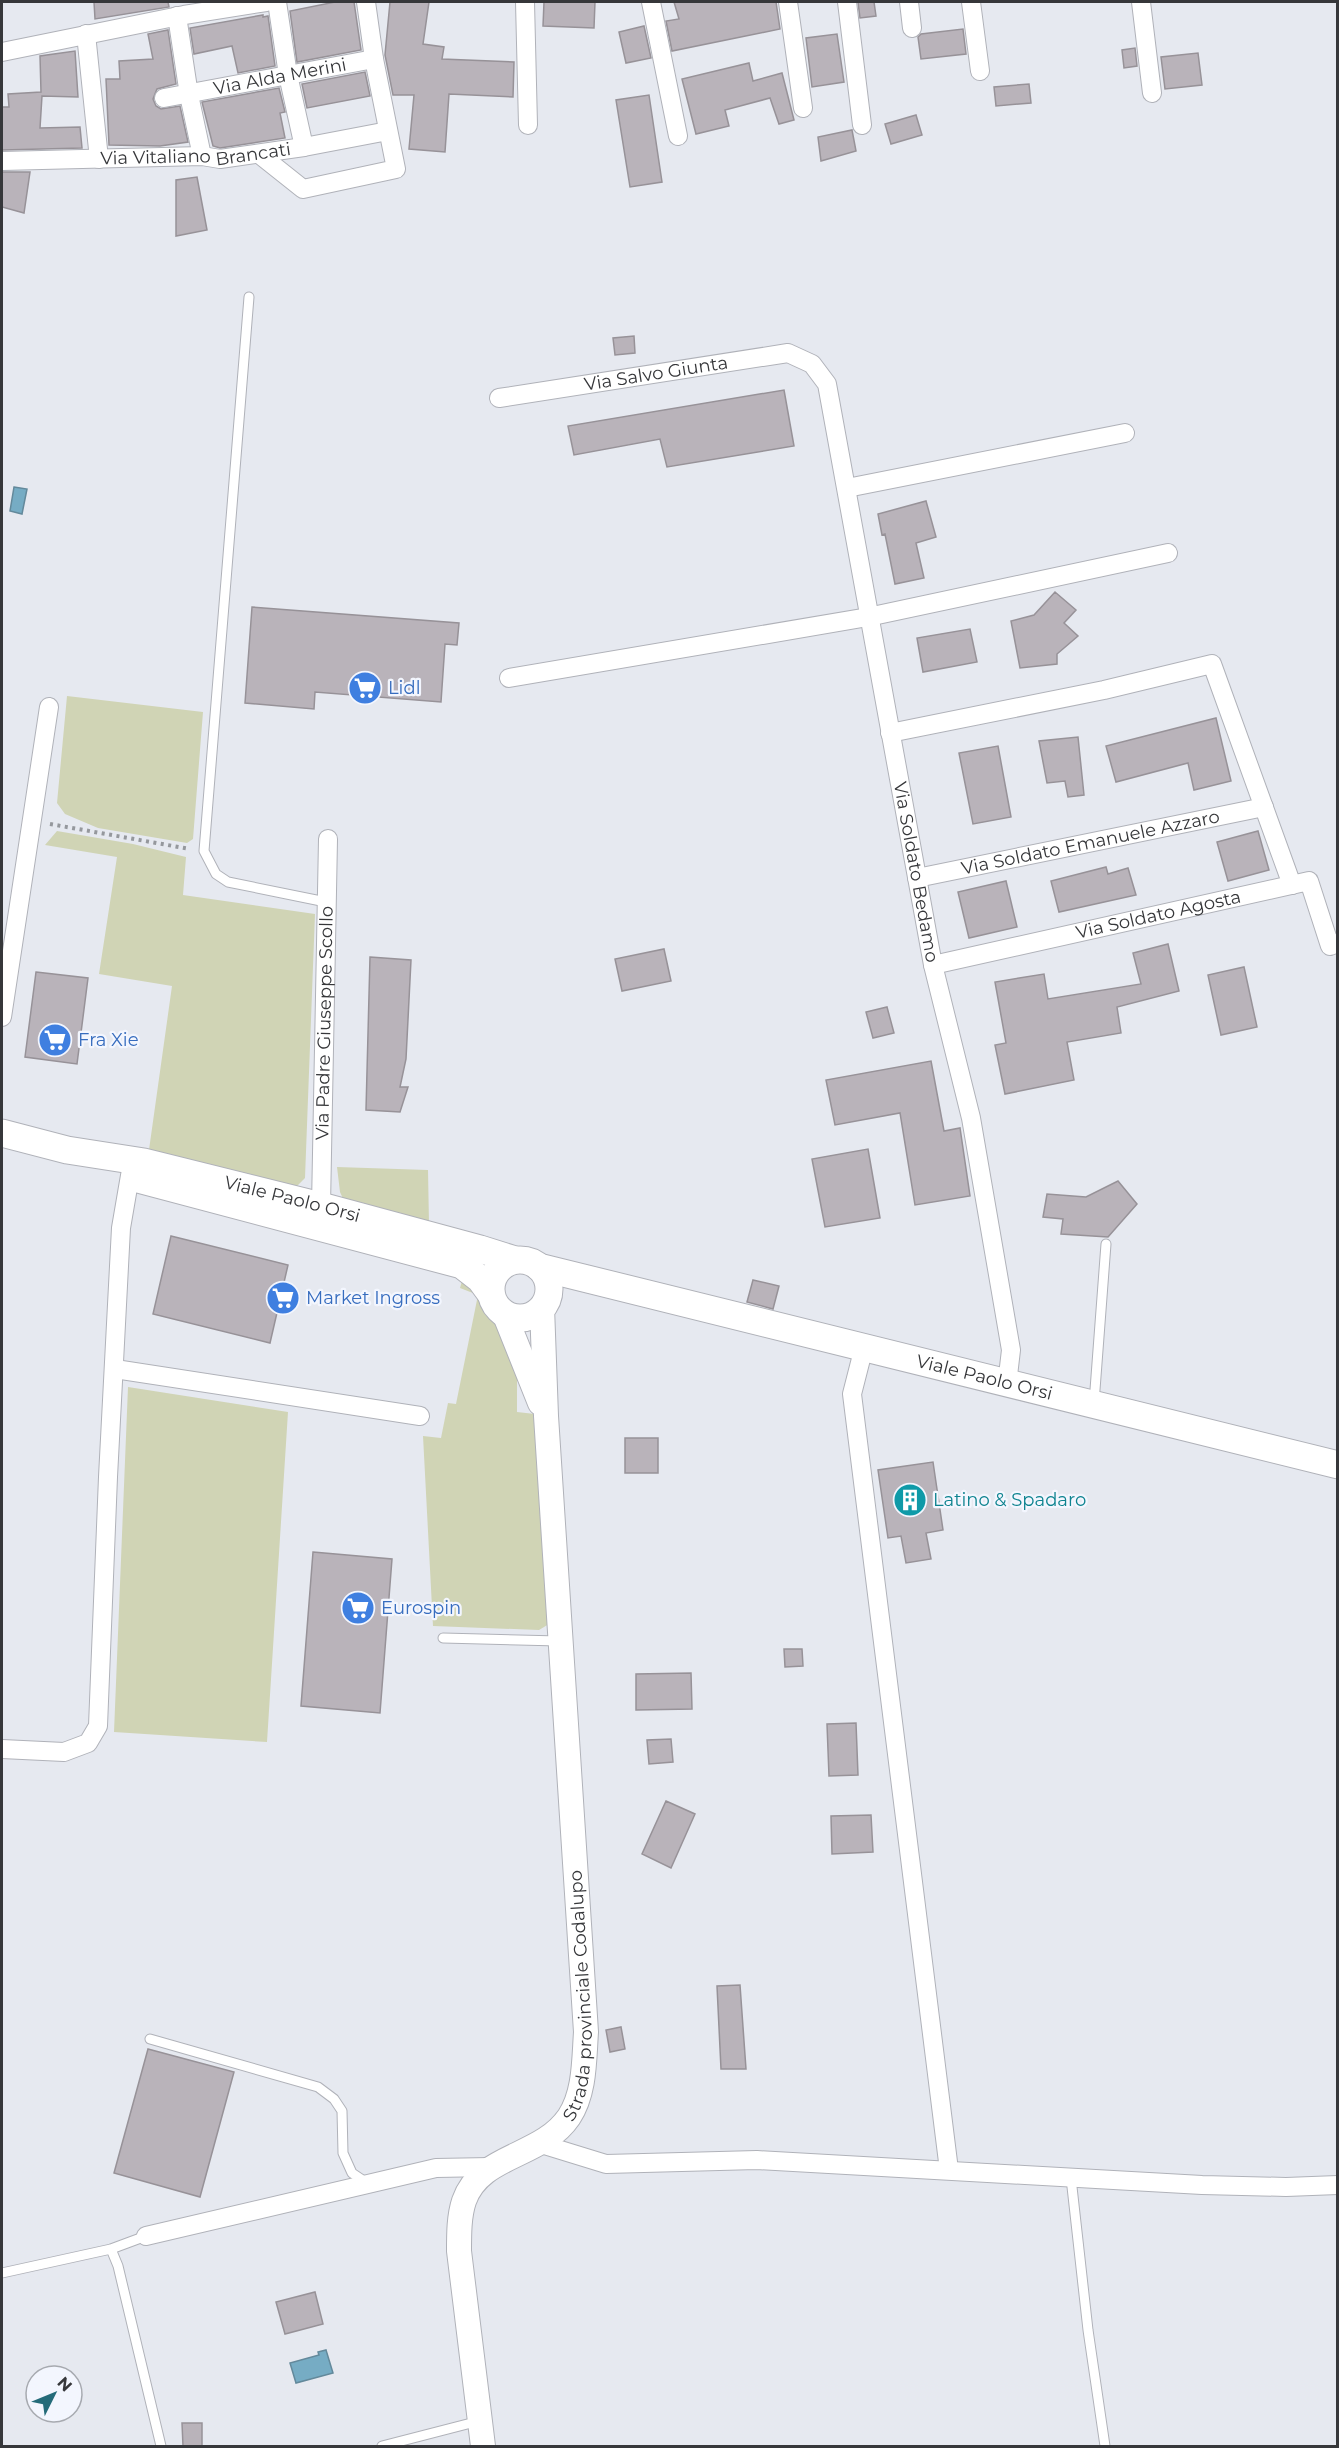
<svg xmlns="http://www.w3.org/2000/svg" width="1339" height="2448" font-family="Montserrat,sans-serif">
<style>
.green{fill:#d0d4b5}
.water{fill:#76acc4;stroke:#63899b;stroke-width:1.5}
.building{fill:#b9b3ba;stroke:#979298;stroke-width:1.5}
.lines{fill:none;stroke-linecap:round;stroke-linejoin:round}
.service-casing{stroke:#b0b2b9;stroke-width:11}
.minor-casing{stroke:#b0b2b9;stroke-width:20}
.tertiary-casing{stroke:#b0b2b9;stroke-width:26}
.secondary-casing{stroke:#b0b2b9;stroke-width:29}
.path{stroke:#95989d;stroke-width:4;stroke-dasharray:3 4.5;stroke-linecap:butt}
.service{stroke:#fff;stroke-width:9}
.minor{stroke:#fff;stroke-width:18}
.tertiary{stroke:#fff;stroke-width:24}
.secondary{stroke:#fff;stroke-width:27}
.labels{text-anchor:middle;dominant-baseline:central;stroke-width:4.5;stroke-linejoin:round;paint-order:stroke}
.street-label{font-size:18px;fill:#36373a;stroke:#f3f6fe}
.shop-label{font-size:18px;fill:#366cbe;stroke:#f3f6fe;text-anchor:start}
.culture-label{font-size:18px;fill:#0d838f;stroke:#f3f6fe;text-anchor:start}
</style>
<rect width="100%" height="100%" fill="#e6e9f0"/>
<path class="green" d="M67 696 203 712 193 839 187 843 98 828 65 814 57 803Z
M57 831 133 844 186 857 183 895 315 914 305 1178 294 1189 148 1157 172 986 99 974 117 857 45 845Z
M337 1167 428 1170 429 1224 345 1203 340 1192Z
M464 1274 494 1315 517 1377V1412L535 1414 549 1624 539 1630 433 1626 423 1436 441 1438 448 1403 456 1404 478 1295 460 1288Z
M128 1387 288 1412 267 1742 114 1732Z"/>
<path class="water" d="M14 487 27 489 22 514 10 511Z
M326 2350 333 2373 296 2383 290 2363 319 2355 318 2352Z"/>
<path class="building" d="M94 2H168L169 7 95 19Z
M335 2H354L361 50 297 62 290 11Z
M390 2H429L423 44 444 47 442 59 514 62 513 97 449 94 445 152 409 149 414 95H393L385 55Z
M544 2H595L594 28 543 26Z
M674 2H776L780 29 672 51 666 21 679 19Z
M858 2H874L876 16 860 18Z
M263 15V17L268 16 275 66 238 73 232 46 194 54 190 28Z
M644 26 651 58 626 63 619 32Z
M963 29 966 54 921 59 918 37 921 34Z
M168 30 176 84 157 89 153 99 156 106 161 109 180 106 188 142 160 146 109 145 106 79H120L119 61 153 59 148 34Z
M837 34 844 82 812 87 806 38Z
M1135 48 1137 66 1124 68 1122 50Z
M75 51 78 97 42 96 40 128 80 127 82 148 2 150V107H9L8 94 41 92 40 56Z
M1198 53 1202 85 1165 89 1161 57Z
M749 63 753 81 782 73 794 120 779 124 770 98 725 110 729 126 696 134 682 79Z
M365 72 370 96 307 108 302 84Z
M1029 84 1031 103 996 106 994 87Z
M279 88 285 112 280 113 285 138 220 148 213 146 202 102Z
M649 95 662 182 630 187 616 100Z
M916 115 922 135 891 144 885 124Z
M852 130 856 151 821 161 818 137Z
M2 172H30L24 213 2 207Z
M197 177 207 230 176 236V180Z
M634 336 635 353 615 355 613 338Z
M784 390 794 446 667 467 660 439 574 455 568 426Z
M926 501 936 537 916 543 924 578 895 584 885 534 882 535 878 514Z
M1055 592 1076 610 1064 623 1078 636 1057 654V664L1020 668 1011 621 1034 615Z
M252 607 459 623 457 645 445 644 441 702 315 692 314 709 245 703Z
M970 629 977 662 923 672 917 638Z
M1216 718 1231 781 1194 790 1188 763 1116 782 1106 746Z
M1078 737 1084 795 1068 797 1065 781 1047 783 1039 741Z
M998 746 1011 817 973 824 959 753Z
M1258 831 1269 870 1228 881 1217 842Z
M1106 867 1108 874 1128 868 1136 895 1059 912 1051 881Z
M1006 881 1017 927 969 938 958 892Z
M1168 944 1179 991 1117 1007 1121 1033 1067 1042 1074 1080 1005 1094 995 1045 1006 1043 995 982 1044 974 1048 999 1141 984 1133 953Z
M664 949 671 981 622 991 615 959Z
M370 957 411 960 406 1059 400 1087H408L400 1112 366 1110Z
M1244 967 1257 1027 1221 1035 1208 975Z
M36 972 88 978 77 1064 25 1057Z
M887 1007 894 1033 873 1038 866 1012Z
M931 1061 944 1131 960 1128 970 1196 915 1205 900 1113 835 1125 826 1080Z
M868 1149 880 1218 825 1227 812 1159Z
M1118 1181 1137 1204 1108 1237 1061 1234 1063 1219 1043 1217 1047 1194 1086 1197Z
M171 1236 288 1265 270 1343 153 1314Z
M753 1280 779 1286 773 1309 747 1302Z
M625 1438H658V1473H625Z
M933 1462 943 1530 926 1533 931 1559 906 1563 901 1536 888 1538 878 1470Z
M313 1552 392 1559 380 1713 301 1706Z
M784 1649H802L803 1666 785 1667Z
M691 1673 692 1709 636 1710V1674Z
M856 1723 858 1775 829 1776 827 1724Z
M671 1739 673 1762 649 1764 647 1740Z
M666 1801 695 1814 671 1868 642 1854Z
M871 1815 873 1852 832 1854 831 1816Z
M740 1985 746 2069H721L717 1986Z
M621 2027 625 2049 610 2052 606 2030Z
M148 2049 234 2072 200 2197 114 2173Z
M315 2292 323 2324 285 2334 276 2302Z
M182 2423H202V2446H183Z"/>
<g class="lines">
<defs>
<path id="service" d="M249 297 204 851 216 874 228 882 326 902
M1094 1403 1106 1244
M443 1638 559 1641
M150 2039 318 2087 334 2099 342 2111 343 2153 352 2173 367 2183
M1071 2178 1088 2330 1105 2446
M111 2249 118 2266 161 2446
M2 2273 111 2249 146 2236
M382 2446 479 2421"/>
<g id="minor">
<path d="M277 2 288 75 304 147"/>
<path d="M525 2 528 125"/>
<path d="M651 2 678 136"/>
<path d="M788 2 803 108"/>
<path d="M847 2 862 125"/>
<path d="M909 2 912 28"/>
<path d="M971 2 980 71"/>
<path d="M1141 2 1152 93"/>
<path d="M177 16 189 95 202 156"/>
<path d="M86 34 99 159"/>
<path d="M2 52 184 15 266 2"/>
<path id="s1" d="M164 98 374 59"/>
<path d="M259 154 303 189 396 169 374 59 366 2"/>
<path id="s2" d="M2 161 202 156 220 159 304 147 388 131"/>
<path id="s3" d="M499 398 788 353 812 364 827 384 933 965 971 1118 1011 1350 1007 1384"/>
<path d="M847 488 1125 433"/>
<path d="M509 678 868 617 1168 553"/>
<path d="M890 733 1104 690 1212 664 1292 885"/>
<path id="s4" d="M917 878 1264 807"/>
<path id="s5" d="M933 965 1309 881 1330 946 1338 943"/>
<path d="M2 1017 49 707"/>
<path id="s6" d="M321 1206 328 839"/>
<path d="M864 1347 852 1394 949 2170"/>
<path d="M115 1369 420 1416"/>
<path d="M2 1749 64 1752 88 1743 98 1726 108 1477 121 1228 132 1164"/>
<path d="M541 2144 606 2164 757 2160 1202 2185 1286 2187 1338 2185"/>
<path d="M146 2236 436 2168 490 2167"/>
</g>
<g id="tertiary">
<path d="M504 1313 540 1403"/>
<path id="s7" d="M483 2446 459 2251C459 2234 459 2216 464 2201 480 2154 541 2158 569 2117 585 2093 584 2060 586 2032L546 1416 542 1307"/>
</g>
<g id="secondary">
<path id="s8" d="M2 1133 67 1150 144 1162 321 1206 480 1249 515 1260"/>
<path d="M138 1179 462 1265 480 1279 491 1294"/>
<circle cx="520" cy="1289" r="29"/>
<path id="s9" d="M539 1267 1338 1465"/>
</g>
</defs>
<use href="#service" class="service-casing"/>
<use href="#minor" class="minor-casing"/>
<use href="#tertiary" class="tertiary-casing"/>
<use href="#secondary" class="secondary-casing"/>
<path class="path" d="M50 824 190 849"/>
<use href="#service" class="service"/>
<use href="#minor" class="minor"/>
<use href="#tertiary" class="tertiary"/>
<use href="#secondary" class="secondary"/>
</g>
<defs>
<symbol id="supermarket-disc" viewBox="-11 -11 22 22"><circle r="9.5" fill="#3f7fe0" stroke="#f3f6fe"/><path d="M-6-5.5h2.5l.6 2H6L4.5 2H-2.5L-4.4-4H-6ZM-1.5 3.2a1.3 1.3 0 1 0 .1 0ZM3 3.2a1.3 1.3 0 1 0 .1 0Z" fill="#fff"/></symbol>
<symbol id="building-disc" viewBox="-11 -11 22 22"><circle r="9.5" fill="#0f9aa8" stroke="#f3f6fe"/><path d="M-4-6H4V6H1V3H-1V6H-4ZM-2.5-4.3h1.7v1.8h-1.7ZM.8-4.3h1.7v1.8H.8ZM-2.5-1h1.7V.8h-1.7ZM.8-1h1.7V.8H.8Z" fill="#fff"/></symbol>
</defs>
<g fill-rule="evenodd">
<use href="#supermarket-disc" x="346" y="669" width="38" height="38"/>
<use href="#supermarket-disc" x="36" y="1021" width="38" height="38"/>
<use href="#supermarket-disc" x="264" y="1279" width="38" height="38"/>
<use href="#building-disc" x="891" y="1481" width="38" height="38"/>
<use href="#supermarket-disc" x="339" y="1589" width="38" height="38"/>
</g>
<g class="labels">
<g class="street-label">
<text stroke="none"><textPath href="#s1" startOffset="118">Via Alda Merini</textPath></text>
<text stroke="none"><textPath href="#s2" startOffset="194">Via Vitaliano Brancati</textPath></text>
<text stroke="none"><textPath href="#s3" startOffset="159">Via Salvo Giunta</textPath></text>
<text stroke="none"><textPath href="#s4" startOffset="177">Via Soldato Emanuele Azzaro</textPath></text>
<text stroke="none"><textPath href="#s3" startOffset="840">Via Soldato Bedamo</textPath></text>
<text stroke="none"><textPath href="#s5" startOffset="231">Via Soldato Agosta</textPath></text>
<text stroke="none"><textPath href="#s6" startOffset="183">Via Padre Giuseppe Scollo</textPath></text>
<text stroke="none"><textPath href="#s8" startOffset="298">Viale Paolo Orsi</textPath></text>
<text stroke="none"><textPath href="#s9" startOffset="459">Viale Paolo Orsi</textPath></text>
<text stroke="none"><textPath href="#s7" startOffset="508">Strada provinciale Codalupo</textPath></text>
</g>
<g class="shop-label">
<text x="388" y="688">Lidl</text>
<text x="78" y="1040">Fra Xie</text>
<text x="306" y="1298">Market Ingross</text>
<text x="381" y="1608">Eurospin</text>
</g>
<g class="culture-label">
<text x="933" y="1500">Latino &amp; Spadaro</text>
</g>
</g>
<rect width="1339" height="2448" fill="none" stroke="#36373a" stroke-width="6"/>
<g transform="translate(54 2394) rotate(47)"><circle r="28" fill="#f3f6fe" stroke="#a7aab0" stroke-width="1.5"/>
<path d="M0-4.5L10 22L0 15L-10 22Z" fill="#246b79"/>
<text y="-9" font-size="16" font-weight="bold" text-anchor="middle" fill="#36373a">N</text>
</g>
</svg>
